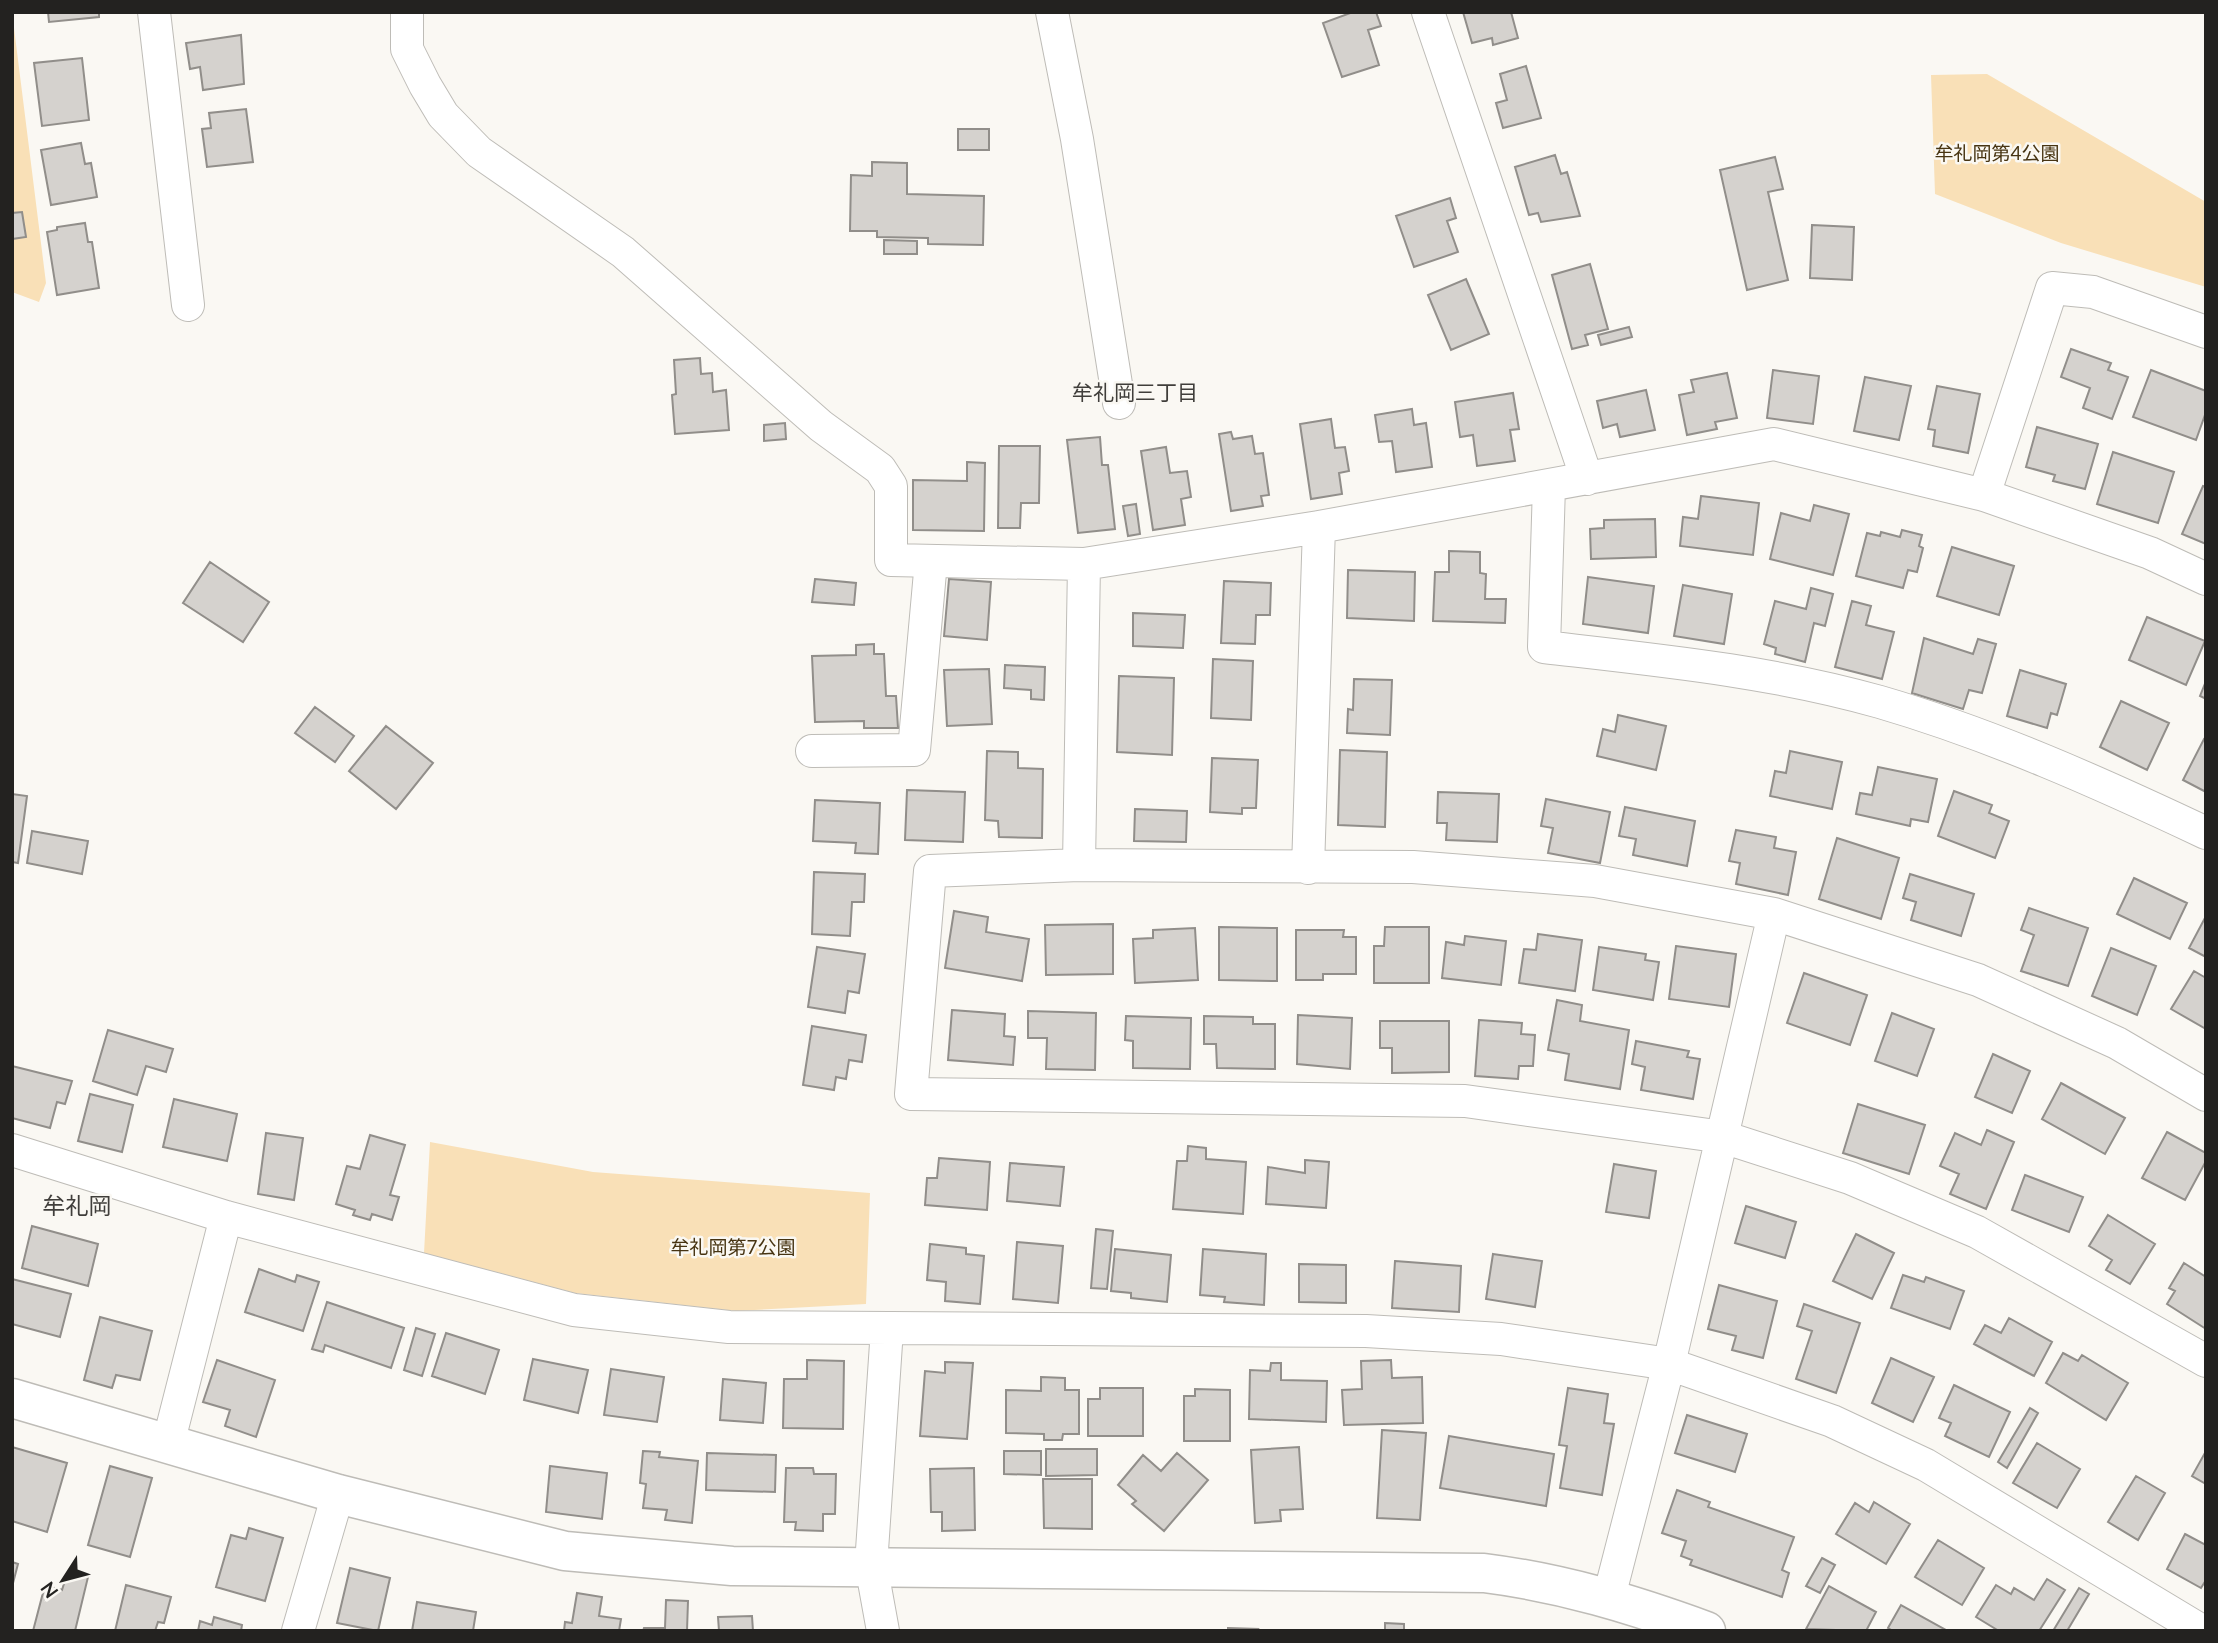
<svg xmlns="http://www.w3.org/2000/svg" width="2218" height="1643" font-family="Lato,'Noto Sans JP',sans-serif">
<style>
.green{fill:#f9e0b7}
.building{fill:#d5d2ce;stroke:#918e8a;stroke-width:2}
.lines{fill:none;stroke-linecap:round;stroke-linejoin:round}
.street-casing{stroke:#bebcb7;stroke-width:34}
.secondary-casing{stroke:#bebcb7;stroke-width:41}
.street{stroke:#fff;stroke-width:32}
.secondary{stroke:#fff;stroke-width:38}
.labels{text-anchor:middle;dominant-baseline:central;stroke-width:5;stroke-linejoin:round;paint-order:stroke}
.park-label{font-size:19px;fill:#473412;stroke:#faf8f3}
.neighbourhood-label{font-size:21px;fill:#403e3b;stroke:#faf8f3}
.quarter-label{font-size:23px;fill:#403e3b;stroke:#faf8f3}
</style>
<rect width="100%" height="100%" fill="#faf8f3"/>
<path class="green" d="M12 12 46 283 39 302 12 292Z
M1987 74 2206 202V287L2061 243 1935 194 1931 75Z
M430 1142 593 1172 870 1193 866 1304 736 1311 575 1293 424 1253Z"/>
<path class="building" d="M48 12H99V17L49 22Z
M1353 12H1376L1381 26 1368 30 1379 65 1342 77 1323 23Z
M1463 12H1511L1518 38 1493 45 1492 38 1472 43Z
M241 35 244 84 203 90 200 67 190 69 186 43Z
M82 58 89 120 42 126 34 63Z
M1526 66 1541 118 1503 128 1496 103 1507 100 1500 74Z
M246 109 253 162 207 167 202 129 211 128 209 113Z
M958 129H989V150H958Z
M81 143 85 164 91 163 97 197 51 205 41 150Z
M1555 155 1561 174 1567 172 1580 216 1541 222 1538 213 1529 215 1515 167Z
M1775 157 1783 189 1768 192 1788 280 1747 290 1720 170Z
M872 162 907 163V194L984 196 983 245 928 244V238L877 237V231H850L851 175 872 176Z
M1450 198 1456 218 1447 221 1458 252 1414 267 1396 216Z
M22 212 26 237 12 239V213Z
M85 223 88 242H92L99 288 57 295 47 232 57 230V227Z
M1812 225 1854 227 1852 280 1810 278Z
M884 240 917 241V254H884Z
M1590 264 1608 329 1585 335 1588 345 1572 349 1552 275Z
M1466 279 1489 334 1451 350 1428 295Z
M1629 327 1632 337 1601 345 1598 335Z
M2071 349 2111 363 2108 370 2128 377 2112 419 2083 408 2090 388 2061 377Z
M700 358 701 374 712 373 713 392 726 390 729 430 675 434 672 395 676 394 674 360Z
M1773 370 1819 376 1813 424 1767 418Z
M2151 370 2206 391V412L2196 440 2133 417Z
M1727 373 1737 418 1715 422 1717 429 1687 435 1679 395 1694 392 1691 380Z
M1865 377 1911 386 1899 440 1854 431Z
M1937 386 1980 394 1968 453 1933 446 1935 430 1928 429Z
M1646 390 1655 430 1620 437 1617 424 1603 428 1597 401Z
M1513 393 1519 429 1510 430 1515 461 1477 466 1473 435 1460 437 1455 402Z
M1412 409 1414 425 1426 423 1432 467 1396 472 1392 441 1379 442 1375 415Z
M1331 419 1335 448 1345 447 1349 471 1339 473 1342 494 1311 499 1300 424Z
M785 423 786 439 764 441V425Z
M2037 427 2098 444 2085 489 2053 481 2055 475 2026 467Z
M1231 432 1233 439 1252 436 1255 454 1263 453 1269 495 1261 496 1263 506 1231 511 1219 434Z
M1100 437 1102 465H1108L1115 529 1078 533 1067 440Z
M999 446H1040L1039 503H1021L1020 528H998Z
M1166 447 1170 473 1187 471 1191 497 1181 499 1185 525 1153 530 1141 451Z
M2113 452 2174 472 2158 523 2097 504Z
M967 462 985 463 984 531 913 530V480L967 481Z
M2203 486 2206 487V544L2182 534Z
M1701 496 1759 503 1753 555 1680 546 1683 517 1698 519Z
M1136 504 1140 534 1128 536 1123 506Z
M1814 505 1849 514 1833 575 1770 559 1781 513 1810 521Z
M1655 519 1656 557 1591 559 1590 529 1604 528V520Z
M1902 530 1922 535 1919 546 1923 548 1917 572 1908 570 1903 588 1856 576 1867 533 1880 536 1881 532 1900 537Z
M1952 547 2014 566 1999 615 1937 596Z
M1449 551 1480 552V573L1486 574 1485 599H1506L1505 623 1433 621 1435 572H1449Z
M210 562 269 602 243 642 183 603Z
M1348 570 1415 572 1414 621 1347 618Z
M1588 577 1654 586 1648 633 1583 624Z
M815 579 856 583 854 605 812 602Z
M949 579 991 582 987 640 944 636Z
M1224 581 1271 583 1270 615H1256L1255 644 1221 643Z
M1683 585 1732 594 1724 644 1674 636Z
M1811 588 1833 594 1825 626 1814 623 1805 662 1775 654 1776 648 1764 644 1775 601 1806 609Z
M1852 601 1871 606 1866 625 1894 632 1882 679 1835 667Z
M1133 613 1185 615 1183 648 1133 646Z
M2147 617 2205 641 2186 685 2129 660Z
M1924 638 1973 654 1978 639 1996 644 1982 693 1969 690 1963 709 1912 693Z
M874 644V654H884L886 696H896L898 728H864V721L815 722 812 656 856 655V645Z
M1213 659 1253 661 1251 720 1211 718Z
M1005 665 1045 667 1044 700 1031 699V690L1004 688Z
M989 669 992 724 947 726 944 670Z
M2020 670 2066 684 2057 715 2051 713 2047 728 2007 716Z
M1119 676 1174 678 1172 755 1117 752Z
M1354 679 1392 680 1390 735 1347 733 1348 709 1353 710Z
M2206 681V699L2200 696Z
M2121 701 2169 723 2147 770 2100 747Z
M315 707 354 736 335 762 295 733Z
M1618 715 1666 726 1656 770 1597 756 1603 729 1615 732Z
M386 726 433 763 396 809 349 771Z
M2204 739 2206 740V792L2183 780Z
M1340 750 1387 752 1385 827 1338 825Z
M987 751 1018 752V768L1043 769 1042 838 999 837 998 821 985 820Z
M1790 751 1842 762 1832 809 1770 796 1775 771 1786 773Z
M1212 758 1258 760 1256 808H1242V814L1210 812Z
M1878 767 1937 779 1928 822 1911 819 1910 826 1856 814 1860 793 1872 795Z
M907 790 965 792 963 842 905 840Z
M1954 791 1992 805 1989 813 2009 821 1995 858 1938 836Z
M1438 792 1499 794 1497 842 1446 840 1447 823H1437Z
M12 794 27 796 18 863 12 862Z
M1546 799 1610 812 1600 863 1548 853 1553 828 1541 826Z
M815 800 880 803 878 854 855 853 856 843 813 841Z
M1625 807 1695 821 1687 866 1633 855 1636 839 1619 836Z
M1135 809 1187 811 1186 842 1134 841Z
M1736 830 1776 837 1774 848 1796 852 1788 895 1736 884 1740 863 1729 861Z
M32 831 88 841 82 874 27 863Z
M1837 838 1899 858 1881 919 1819 899Z
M814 872 865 874 864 902H852L850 936 812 934Z
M1910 874 1974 894 1961 936 1911 920 1916 902 1903 898Z
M2134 878 2187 903 2170 939 2117 914Z
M2029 908 2088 928 2068 986 2021 971 2034 935 2021 930Z
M954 911 988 917 986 932 1029 939 1022 981 945 968Z
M2206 916V957L2189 948Z
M1113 924V974L1046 975 1045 925Z
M1219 927 1277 928V981L1219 980Z
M1385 927H1429V983H1374V946H1384Z
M1195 928 1198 980 1135 983 1133 939 1153 938V930Z
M1296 930H1344L1343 937H1356V974H1323V980H1296Z
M1538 934 1582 940 1575 991 1519 983 1524 949 1536 950Z
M1465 936 1506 941 1501 985 1442 978 1446 942 1464 945Z
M1676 946 1736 954 1729 1007 1669 999Z
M817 947 865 954 859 993 848 991 845 1013 808 1007Z
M1599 947 1646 954 1645 960 1659 962 1653 1000 1593 990Z
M2111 948 2156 966 2137 1015 2092 996Z
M2194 971 2206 978V1029L2171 1009Z
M1804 973 1867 995 1850 1045 1787 1023Z
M1557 1000 1582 1005 1580 1021 1629 1030 1620 1089 1565 1080 1569 1054 1548 1050Z
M952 1010 1005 1014 1004 1036 1015 1037 1013 1065 948 1060Z
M1028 1011 1096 1013 1095 1070 1046 1069 1047 1038H1028Z
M1892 1013 1934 1029 1917 1076 1875 1061Z
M1298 1015 1352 1018 1350 1069 1297 1064Z
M1126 1016 1191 1018 1190 1069 1133 1068V1041L1125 1040Z
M1204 1016 1253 1017V1024H1275V1069L1217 1068 1216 1044H1204Z
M1479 1020 1522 1023 1521 1034 1535 1035 1533 1066H1519L1518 1079 1475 1076Z
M1380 1021H1449V1072L1392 1073V1048H1380Z
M812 1026 866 1035 862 1062 849 1060 846 1079 836 1077 834 1090 803 1085Z
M108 1030 173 1049 166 1072 146 1066 137 1095 93 1081Z
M1636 1041 1689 1051 1687 1057 1700 1059 1693 1099 1641 1090 1645 1067 1632 1064Z
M1993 1054 2030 1071 2012 1113 1975 1097Z
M12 1066 72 1081 65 1104 57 1102 50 1128 12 1118Z
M2061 1083 2125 1118 2105 1154 2042 1119Z
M90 1094 133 1105 122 1152 78 1141Z
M174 1099 237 1114 227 1161 163 1147Z
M1858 1104 1925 1125 1909 1174 1843 1153Z
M1987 1130 2014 1142 1986 1209 1950 1194 1959 1174 1940 1166 1955 1133 1981 1145Z
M2167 1132 2206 1153V1161L2185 1200 2142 1178Z
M266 1133 303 1138 294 1200 258 1194Z
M370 1135 405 1145 390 1195 399 1197 392 1220 372 1214 370 1220 353 1215 355 1210 336 1204 347 1166 360 1169Z
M1188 1146 1206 1148V1159L1246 1162 1243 1214 1173 1209 1177 1161H1187Z
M939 1158 990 1162 987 1210 925 1205 927 1178H937Z
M1305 1160 1329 1162 1326 1208 1266 1204 1268 1167 1305 1173Z
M1010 1163 1064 1167 1060 1206 1007 1201Z
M1614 1164 1656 1171 1649 1218 1606 1212Z
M2025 1175 2083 1197 2069 1232 2012 1210Z
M1746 1206 1796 1222 1785 1258 1735 1243Z
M2108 1215 2155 1244 2130 1284 2106 1270 2112 1260 2089 1246Z
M32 1226 98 1244 88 1286 22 1268Z
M1096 1229 1113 1231 1107 1289 1091 1288Z
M1856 1234 1894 1253 1872 1299 1833 1281Z
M1017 1242 1063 1246 1058 1303 1013 1299Z
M930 1244 966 1248V1254L984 1256 980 1304 945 1301 946 1282 927 1280Z
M1115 1249 1171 1255 1167 1302 1131 1298V1293L1111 1291Z
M1203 1249 1266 1254 1264 1305 1224 1302 1225 1297 1200 1295Z
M1493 1254 1542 1261 1535 1307 1486 1299Z
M1395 1261 1461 1266 1459 1312 1392 1308Z
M2184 1263 2206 1277V1329L2167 1304 2175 1291 2169 1288Z
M1299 1264 1346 1265V1303L1299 1302Z
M259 1269 295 1282 297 1275 319 1282 303 1331 245 1312Z
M1903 1275 1924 1282 1926 1277 1964 1291 1950 1329 1891 1308Z
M12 1279 71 1294 60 1337 12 1324Z
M1719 1285 1777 1301 1763 1358 1732 1350 1736 1336 1708 1329Z
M327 1302 404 1328 391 1368 325 1345 323 1352 312 1349Z
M1804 1304 1860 1323 1836 1393 1796 1379 1812 1331 1797 1326Z
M100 1317 152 1331 140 1380 116 1375 112 1388 84 1380Z
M2009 1318 2052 1342 2034 1376 1974 1344 1985 1325 2001 1333Z
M416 1328 435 1334 422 1376 404 1370Z
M446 1333 499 1350 485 1394 432 1376Z
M2063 1353 2078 1361 2082 1355 2128 1383 2106 1420 2046 1383Z
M1891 1358 1934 1377 1913 1422 1872 1403Z
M533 1359 588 1370 578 1413 524 1400Z
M217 1360 275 1380 256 1437 225 1426 230 1410 203 1402Z
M807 1360 844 1361 843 1429 783 1428 784 1379H807Z
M1391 1360 1392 1378 1422 1377 1423 1423 1344 1425 1342 1390 1362 1389 1361 1361Z
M945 1362 973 1363 967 1439 920 1436 925 1371 945 1373Z
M1271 1363H1281V1380L1327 1381 1326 1422 1249 1419 1250 1370 1270 1371Z
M611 1369 664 1377 657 1422 604 1415Z
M1041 1377 1065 1378V1390H1079V1434H1063L1062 1440H1044V1434L1006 1433V1390L1041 1391Z
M723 1379 766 1383 763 1423 720 1420Z
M1954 1385 2010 1412 1989 1457 1945 1436 1951 1423 1939 1418Z
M1100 1388H1143V1436H1088V1399H1100Z
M1568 1388 1608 1394 1604 1423 1614 1424 1602 1495 1560 1488 1567 1446 1559 1445Z
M1195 1389 1230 1390V1441H1184V1396H1195Z
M2030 1408 2038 1413 2007 1468 1998 1462Z
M1687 1415 1747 1434 1735 1472 1675 1453Z
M1382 1430 1426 1433 1420 1520 1377 1518Z
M1449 1436 1554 1454 1546 1506 1440 1488Z
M2037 1443 2080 1469 2057 1508 2013 1483Z
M12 1447 67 1463 47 1532 12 1521Z
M1299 1447 1303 1509 1280 1510 1281 1521 1255 1523 1251 1450Z
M1046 1449H1097V1475L1046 1476Z
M643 1451 660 1452 659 1457 698 1461 692 1523 665 1520 667 1510 643 1508 646 1484 640 1483Z
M1004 1451H1041V1475L1004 1474Z
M2206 1451V1484L2192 1476Z
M707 1453 776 1455 775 1492 706 1490Z
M1177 1453 1208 1480 1164 1531 1132 1504 1136 1501 1118 1485 1143 1455 1161 1471Z
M110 1466 152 1478 130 1557 88 1545Z
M550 1466 607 1473 602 1519 546 1512Z
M786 1468H813L814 1474H836L835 1514H823V1531L795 1530 796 1522H784Z
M974 1468 975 1530 942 1531V1512H931L930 1469Z
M2136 1476 2165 1493 2138 1540 2108 1522Z
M1043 1479H1092V1529L1044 1528Z
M1677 1490 1710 1502 1708 1507 1794 1537 1782 1570 1789 1573 1782 1597 1690 1565 1692 1560 1681 1556 1686 1541 1662 1533Z
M1874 1502 1910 1524 1886 1564 1836 1534 1855 1503 1869 1512Z
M249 1528 283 1538 265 1601 216 1587 231 1535 246 1539Z
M2185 1534 2206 1545V1580L2201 1588 2167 1569Z
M1938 1540 1984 1568 1962 1605 1915 1577Z
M1822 1558 1835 1565 1820 1593 1806 1586Z
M12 1562 18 1564 12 1587Z
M350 1568 390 1578 378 1631 337 1623Z
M68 1571 88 1577 75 1631H33L45 1585 62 1590Z
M2047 1579 2065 1590 2039 1631H1999L1976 1617 1996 1585 2011 1594 2014 1588 2034 1600Z
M126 1585 171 1597 164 1623 158 1622 155 1631H115Z
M1829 1586 1876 1612 1866 1631 1806 1629Z
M2079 1588 2089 1594 2067 1631H2053Z
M577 1593 602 1597 599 1616 621 1619 619 1631H564L565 1622 572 1623Z
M666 1600 688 1601 687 1631H643L644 1628H665Z
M417 1602 476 1612 473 1631H412Z
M1901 1605 1948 1631H1893L1888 1628Z
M752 1616 753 1631H719L718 1617Z
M214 1617 242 1625 241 1631H198L200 1621 212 1625Z
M1385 1623 1404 1624V1631H1385Z
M1228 1628 1258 1629 1257 1631H1228Z"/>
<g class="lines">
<defs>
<path id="street" d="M154 12 188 305
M407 12V49L425 85 443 115 479 152 623 252 821 426 880 469 891 486V560L1084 564
M1052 12 1077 139 1119 403
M1428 12 1587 479
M1549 486 1544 647C1657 660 1771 671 1880 702 1993 735 2100 783 2206 833
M1984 495 2052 288 2093 292 2206 332
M812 751 914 750 931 561
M1079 865 1084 564 1319 527 1774 444 1984 495 2150 553 2206 579
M1308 868 1319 527
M2206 1095 2117 1043 1978 980 1774 914 1595 881 1413 867 1079 865 930 871 911 1094 1465 1101 1723 1137 1850 1178 1977 1232 2206 1361
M12 1150 226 1217 574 1310 729 1327 1366 1331 1501 1339 1669 1364 1832 1421 1926 1465 2202 1631
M168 1444 226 1217
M1609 1597 1669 1364 1774 914
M298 1631 338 1494
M883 1631 871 1565 887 1329"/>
<path id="secondary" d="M12 1398 338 1494 565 1551 732 1566 1484 1573C1563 1583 1632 1604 1706 1631"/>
</defs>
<use href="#street" class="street-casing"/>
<use href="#secondary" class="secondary-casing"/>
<use href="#street" class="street"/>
<use href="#secondary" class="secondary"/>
</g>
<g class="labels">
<g class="park-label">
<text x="1997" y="152">牟礼岡第4公園</text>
<text x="733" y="1246">牟礼岡第7公園</text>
</g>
<g class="neighbourhood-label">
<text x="1135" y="391">牟礼岡三丁目</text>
</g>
<g class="quarter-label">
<text x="77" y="1205">牟礼岡</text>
</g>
</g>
<rect width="2218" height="1643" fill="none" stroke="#232220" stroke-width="28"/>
<g transform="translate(63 1580) rotate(234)" stroke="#faf8f3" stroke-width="5" paint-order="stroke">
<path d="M0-5L12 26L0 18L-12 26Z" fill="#232220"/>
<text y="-10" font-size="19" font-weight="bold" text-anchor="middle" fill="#232220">N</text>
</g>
</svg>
